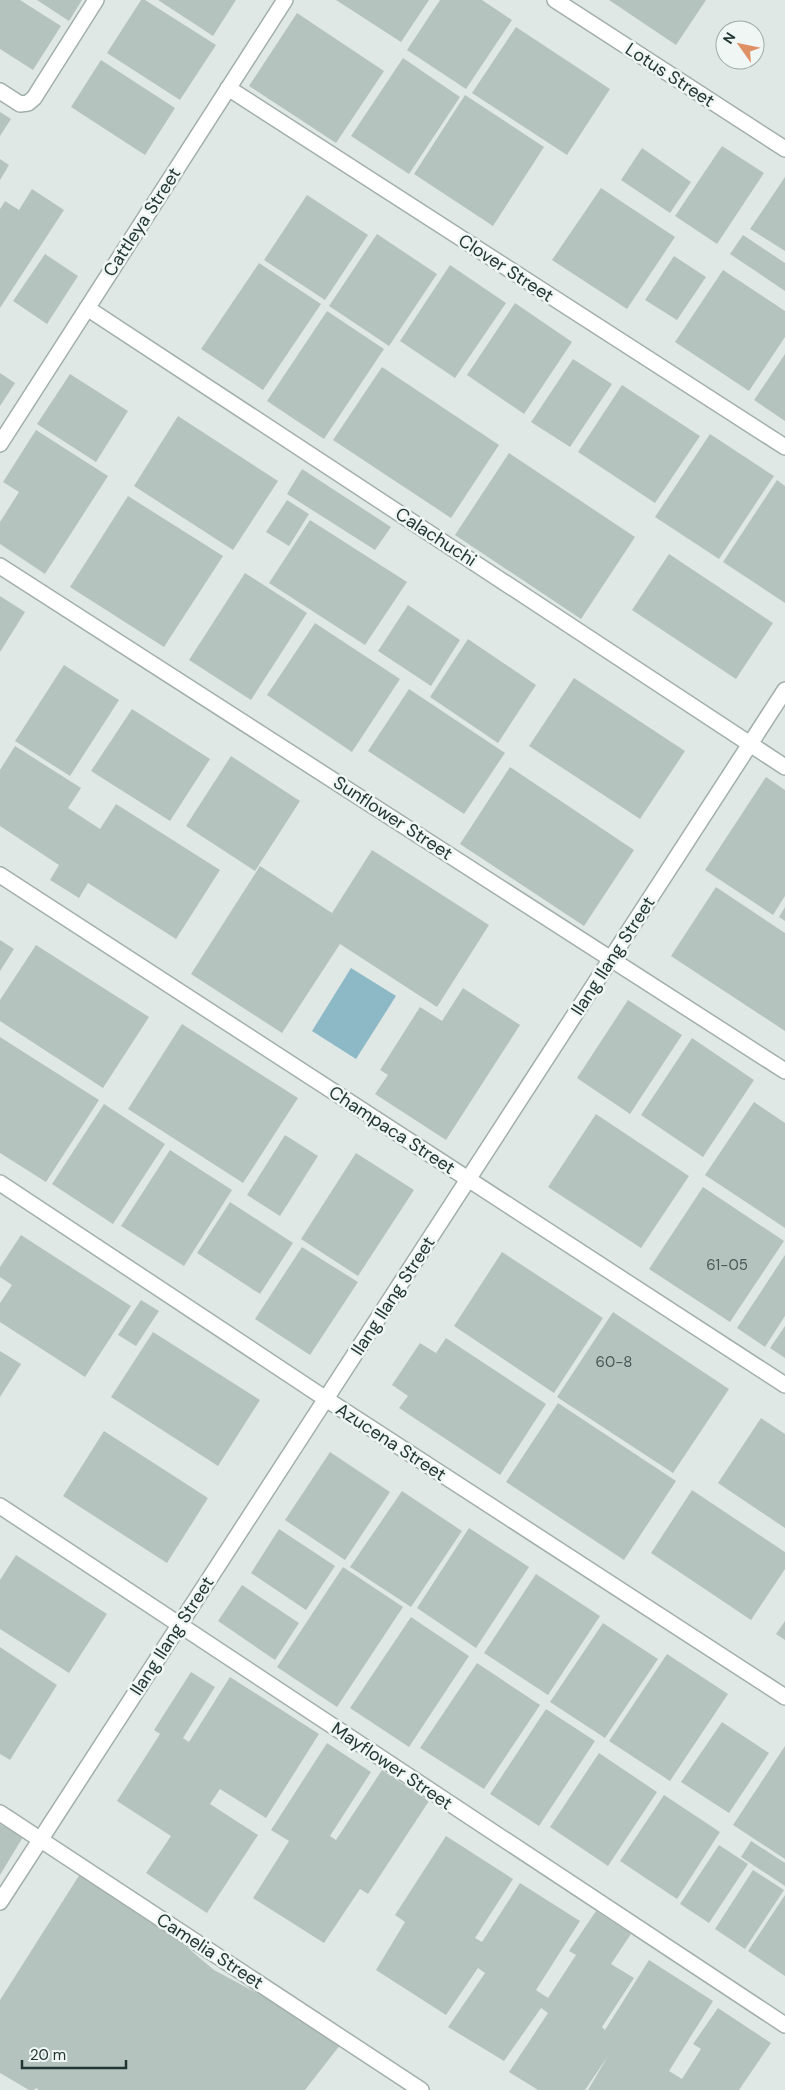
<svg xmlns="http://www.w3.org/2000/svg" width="785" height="2090" font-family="'DM Sans',sans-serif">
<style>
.water{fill:#8db9c7}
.building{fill:#b5c3be}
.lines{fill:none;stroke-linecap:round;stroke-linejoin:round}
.street-casing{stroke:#a3afac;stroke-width:18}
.street{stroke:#fff;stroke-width:15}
.labels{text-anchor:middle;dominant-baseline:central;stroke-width:5;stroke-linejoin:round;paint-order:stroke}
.number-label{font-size:15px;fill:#475956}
.street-label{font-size:18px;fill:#223633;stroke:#eff6f3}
</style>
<rect width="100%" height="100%" fill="#dfe8e5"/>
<path class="water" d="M351 968 396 996 356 1059 312 1031Z"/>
<path class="building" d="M0 0H20L61 26 33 70 0 49Z
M37 0H82L69 21Z
M141 0H145L216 45 180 100 107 53Z
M158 0H236L213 36Z
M336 0H429L401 42Z
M440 0H482L512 20 466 89 407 50Z
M609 0H706L676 45Z
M297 13 384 71 336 143 249 86Z
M516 27 610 89 567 155 472 93Z
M403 58 460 97 409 174 351 136Z
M101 60 175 108 145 155 71 107Z
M465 95 544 147 493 226 414 174Z
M0 112 11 119 0 136Z
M722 146 764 173 717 244 675 216Z
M642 148 691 182 670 213 621 180Z
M0 159 9 165 0 180Z
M785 177V251L750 229Z
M601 188 675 237 627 309 552 260Z
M32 189 64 210 0 308V209L5 201 19 210Z
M307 195 368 235 325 300 264 260Z
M377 234 437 274 389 346 329 306Z
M743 235 785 263V291L730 254Z
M45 254 78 276 47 324 13 301Z
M674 256 706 277 677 320 645 300Z
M259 263 321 304 263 390 201 349Z
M450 265 506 303 455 378 400 341Z
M723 270 785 311V337L749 391 675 342Z
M515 303 572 342 524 414 467 375Z
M327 311 384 349 324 439 267 401Z
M785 354V421L754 400Z
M573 359 612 384 570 447 531 422Z
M382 367 499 445 451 518 333 440Z
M0 373 15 383 0 406Z
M70 374 128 411 96 462 37 424Z
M622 385 700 436 655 503 578 452Z
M178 416 278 481 233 550 134 486Z
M36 430 108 476 45 574 0 544V522L19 492 3 482Z
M710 434 774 476 719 559 655 517Z
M509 453 635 537 581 619 455 535Z
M302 469 391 527 375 550 287 494Z
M777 480 785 486V603L723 562Z
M128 496 223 556 164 647 70 587Z
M287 500 309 514 289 546 266 532Z
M310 520 407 582 365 645 269 583Z
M669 554 773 623 736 679 632 610Z
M245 573 307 613 251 700 189 660Z
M0 596 25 612 0 652Z
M408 605 460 640 431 686 378 651Z
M315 623 400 679 352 752 267 695Z
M468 639 536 685 498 743 430 697Z
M64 665 119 700 70 776 15 741Z
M574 678 685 751 640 819 529 746Z
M409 689 505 753 464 814 368 751Z
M132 709 210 759 170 821 91 771Z
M15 746 81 788 68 808 100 829 116 804 220 870 176 939 88 883 79 898 50 880 59 865 0 826V770Z
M231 756 300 801 255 871 186 826Z
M510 767 634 850 584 926 460 844Z
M766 777 785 790V896L773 915 705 870Z
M372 850 489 925 437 1007 340 944 282 1033 191 974 260 866 332 913Z
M716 887 785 933V1031L671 956Z
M785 907V921L779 917Z
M0 940 14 949 0 971Z
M36 945 149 1017 103 1088 0 1021V1000Z
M463 988 520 1025 446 1140 375 1094 388 1075 380 1070 420 1007 442 1021Z
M628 1000 682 1035 630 1114 577 1078Z
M182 1024 298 1098 243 1183 128 1109Z
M0 1037 99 1100 46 1182 0 1153Z
M692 1038 754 1080 703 1157 641 1115Z
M754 1102 785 1123V1228L705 1175Z
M104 1104 165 1144 113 1224 52 1184Z
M596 1114 689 1176 641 1248 548 1187Z
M285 1135 318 1156 280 1216 247 1195Z
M170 1150 232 1190 184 1266 121 1226Z
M356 1153 414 1190 358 1276 301 1239Z
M703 1187 784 1241 730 1322 649 1269Z
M230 1202 293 1243 260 1294 197 1253Z
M21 1235 131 1306 85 1377 0 1322V1303L12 1285 0 1277V1267Z
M302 1247 358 1282 310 1355 255 1319Z
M502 1252 603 1318 554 1393 454 1326Z
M785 1255V1316L765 1347 737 1328Z
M141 1300 159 1311 136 1346 118 1335Z
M613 1312 729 1389 673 1473 557 1397Z
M785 1326V1358L770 1348Z
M153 1332 260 1400 218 1466 111 1397Z
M446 1338 546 1404 500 1475 399 1408 408 1396 392 1385 420 1343 436 1353Z
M0 1351 21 1364 0 1397Z
M558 1403 676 1481 624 1560 506 1482Z
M761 1418 785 1434V1528L718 1483Z
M104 1431 208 1498 167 1563 63 1496Z
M330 1452 390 1492 345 1560 285 1520Z
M692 1490 785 1552V1569L751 1620 651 1553Z
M402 1491 462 1531 411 1607 350 1567Z
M469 1528 529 1567 476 1648 417 1608Z
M279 1529 335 1566 306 1610 251 1573Z
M16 1555 107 1614 69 1673 0 1629V1580Z
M343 1567 403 1607 337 1707 277 1667Z
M536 1574 600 1616 548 1695 484 1653Z
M242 1585 299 1623 275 1660 218 1621Z
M411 1617 469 1656 409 1747 350 1708Z
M785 1621V1640L776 1634Z
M603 1623 658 1659 605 1738 550 1702Z
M0 1647 57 1685 10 1760 0 1754Z
M667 1654 728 1694 670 1781 609 1741Z
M477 1663 540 1705 484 1789 420 1748Z
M191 1672 215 1687 183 1738 189 1742 230 1677 319 1734 266 1818 220 1789 210 1804 258 1835 207 1913 146 1873 171 1836 117 1801 160 1734 154 1730Z
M546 1709 595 1741 539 1826 490 1794Z
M722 1722 769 1753 729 1813 681 1782Z
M327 1743 371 1772 330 1836 336 1840 382 1770 429 1801 368 1894 360 1889 324 1943 253 1898 289 1841 271 1830Z
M785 1746V1859L733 1825Z
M599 1753 657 1792 608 1866 550 1827Z
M664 1795 720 1832 677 1899 620 1861Z
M0 1824 23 1837 0 1875Z
M446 1836 513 1879 475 1938 482 1942 520 1883 580 1921 536 1990 548 1998 576 1955 569 1951 596 1911 631 1934 611 1964 634 1978 602 2027 605 2030 649 1960 713 2001 669 2071 682 2079 701 2049 693 2044 718 2008 771 2043 739 2090H588L608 2056 585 2090H538L509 2072 548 2013 541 2008 504 2061 448 2027 485 1973 478 1968 446 2015 376 1970 405 1922 395 1915Z
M751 1841 785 1863V1886L741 1857Z
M719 1845 748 1864 709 1923 680 1904Z
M753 1870 784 1890 745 1949 715 1929Z
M80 1874 150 1916 214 1970 344 2040 305 2090H39L36 2088 34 2090H29L0 2073V2000Z
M785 1895V1976L748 1951Z"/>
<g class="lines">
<defs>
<path id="street" d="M555 0 785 149
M228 88 785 447
M0 91 20 104 28 103 34 98 96 0
M87 308 785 767
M0 444 285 0
M0 566 785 1071
M0 875 785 1385
M0 1183 326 1399 785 1697
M0 1506 785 2025
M0 1813 421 2090
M0 1902 785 690"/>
</defs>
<use href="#street" class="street-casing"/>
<use href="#street" class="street"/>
</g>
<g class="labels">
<g class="number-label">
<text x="727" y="1265">61-05</text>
<text x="614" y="1362">60-8</text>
</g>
<g class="street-label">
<text transform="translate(670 75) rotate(33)">Lotus Street</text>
<text transform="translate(142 222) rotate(-57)">Cattleya Street</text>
<text transform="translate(506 268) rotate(33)">Clover Street</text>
<text transform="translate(436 537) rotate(33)">Calachuchi</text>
<text transform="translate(393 818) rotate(33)">Sunflower Street</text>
<text transform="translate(613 956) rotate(-57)">Ilang Ilang Street</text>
<text transform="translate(392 1130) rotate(33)">Champaca Street</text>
<text transform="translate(393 1296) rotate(-57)">Ilang Ilang Street</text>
<text transform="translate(391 1442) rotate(33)">Azucena Street</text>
<text transform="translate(172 1636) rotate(-57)">Ilang Ilang Street</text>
<text transform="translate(392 1766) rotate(34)">Mayflower Street</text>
<text transform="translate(210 1951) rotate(33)">Camelia Street</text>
</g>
</g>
<g transform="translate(740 45) rotate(303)"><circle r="24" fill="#eff6f3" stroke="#9da9a6"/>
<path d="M0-4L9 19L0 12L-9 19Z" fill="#e09065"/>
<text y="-8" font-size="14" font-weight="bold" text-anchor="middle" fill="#223633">N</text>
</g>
<path d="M22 2060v8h104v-8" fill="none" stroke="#223633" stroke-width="2.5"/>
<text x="30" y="2060" font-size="15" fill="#223633" stroke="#eff6f3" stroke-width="4" paint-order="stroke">20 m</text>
</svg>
